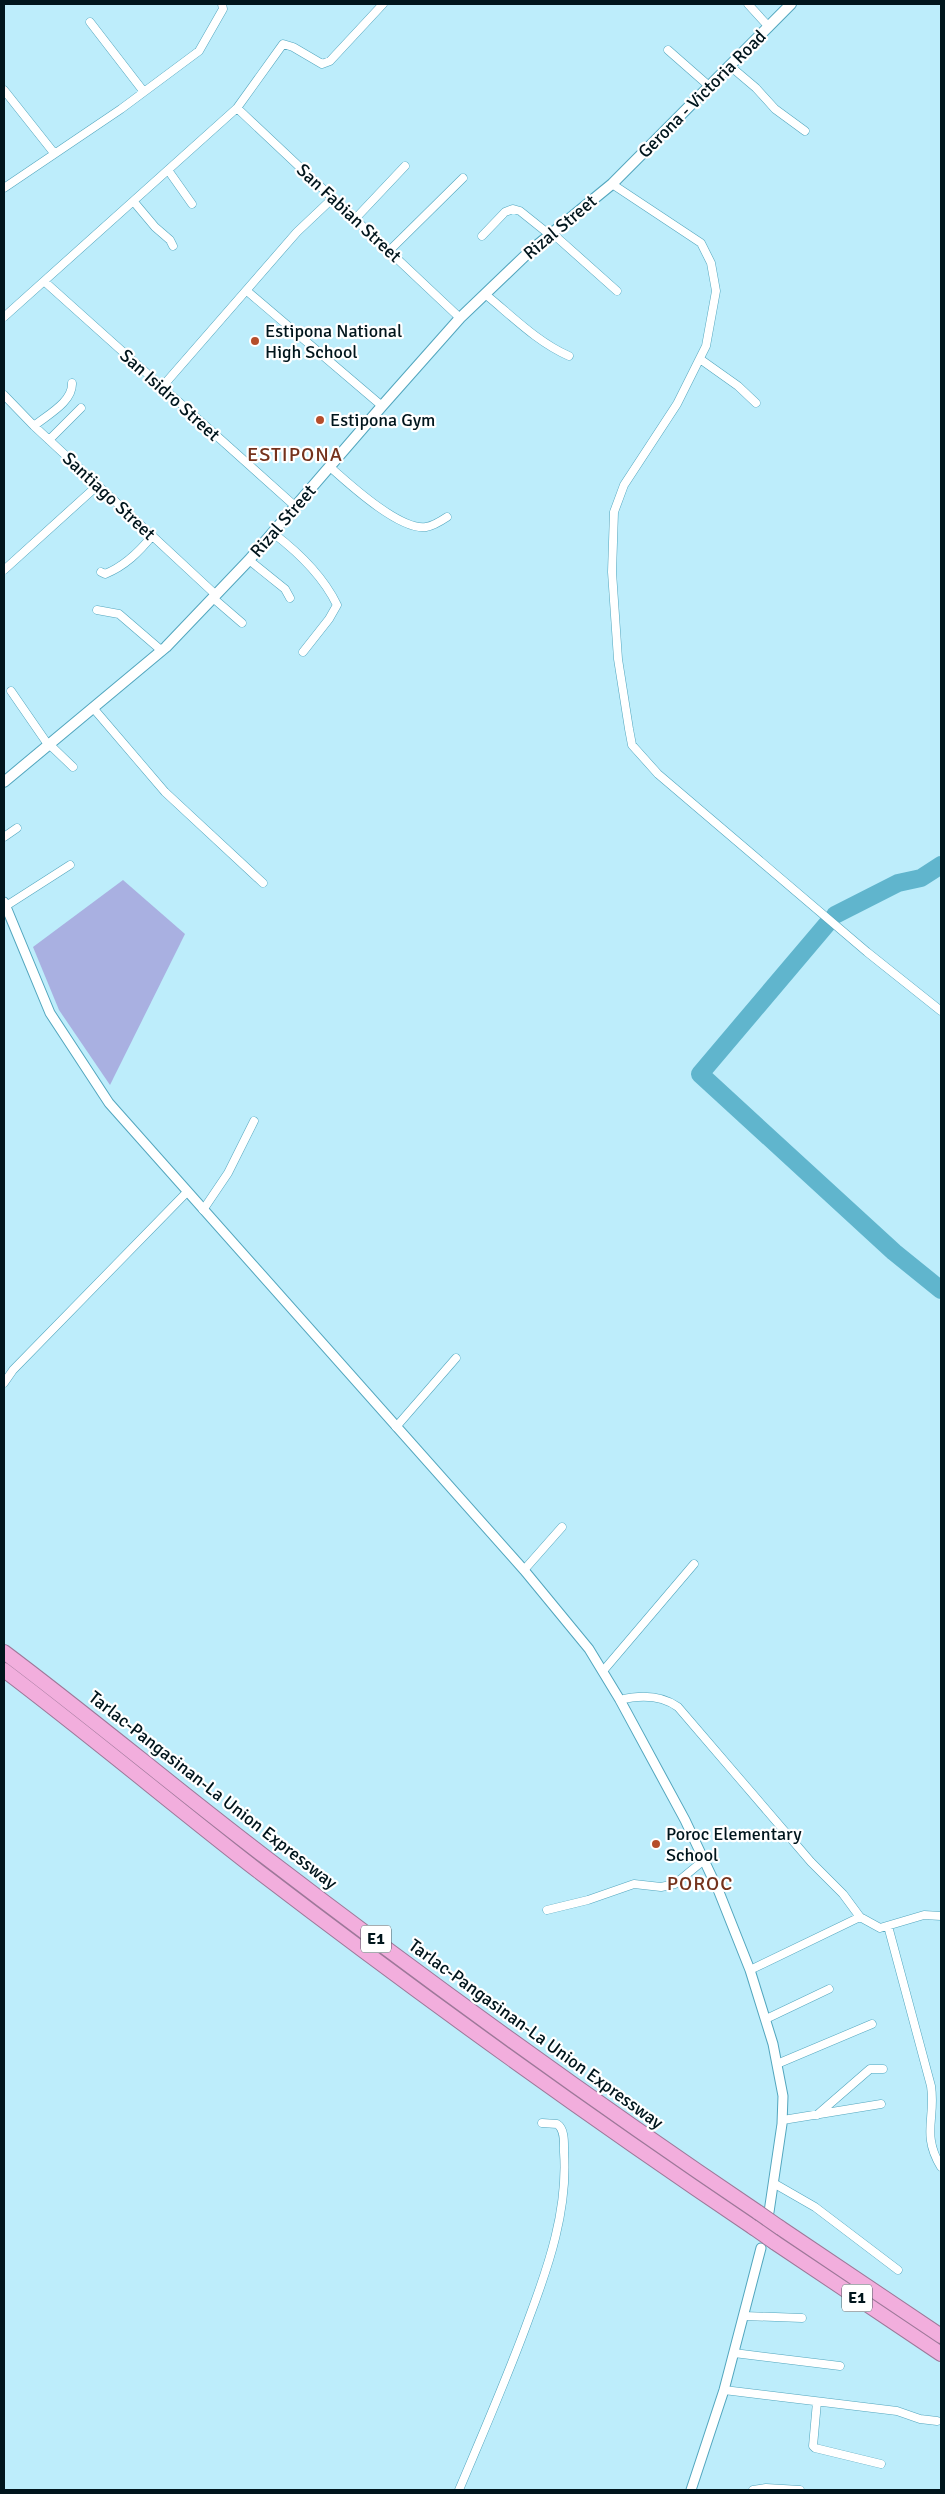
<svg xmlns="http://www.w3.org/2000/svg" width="945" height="2494" font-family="Signika,sans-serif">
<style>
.green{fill:#a9b0e1}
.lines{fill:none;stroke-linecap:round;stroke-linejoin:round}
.river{stroke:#60b5cd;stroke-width:18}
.minor-casing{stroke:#52a6be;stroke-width:9}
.tertiary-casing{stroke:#52a6be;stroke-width:11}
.secondary-casing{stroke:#52a6be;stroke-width:12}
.motorway-casing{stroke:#9d7899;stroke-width:16}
.minor{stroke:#fff;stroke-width:8}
.tertiary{stroke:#fff;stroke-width:9}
.secondary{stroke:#fff;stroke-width:10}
.motorway{stroke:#f2aedd;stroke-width:14}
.motorway-bridge-casing{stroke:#9d7899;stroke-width:16;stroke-linecap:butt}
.motorway-bridge{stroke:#f2aedd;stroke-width:14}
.poi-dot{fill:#b54d2a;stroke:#fff;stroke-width:2}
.labels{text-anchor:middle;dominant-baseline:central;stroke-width:4.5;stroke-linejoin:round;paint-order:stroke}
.shield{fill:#fff;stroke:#4c5b60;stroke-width:1}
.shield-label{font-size:16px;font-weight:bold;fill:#00151c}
.street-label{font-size:18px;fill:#00151c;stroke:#fff}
.poi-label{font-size:18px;fill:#00151c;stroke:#fff;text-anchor:start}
.quarter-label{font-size:20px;letter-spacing:1px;fill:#74321c;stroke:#fff}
</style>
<rect width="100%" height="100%" fill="#bdedfb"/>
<path class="green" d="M123 880 185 934 110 1085 59 1010 33 947Z"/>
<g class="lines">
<path class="river" d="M835 915 898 883 921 878 941 865
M827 924 700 1074 894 1252 941 1290"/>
<defs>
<path id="minor" d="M748 4 769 27
M90 22 144 92
M668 50 709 86
M730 66 756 88 775 109 805 131
M4 90 54 153
M237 108 460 318
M168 170 192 204
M612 184 701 243 711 263 716 291 706 346 677 404 624 485 614 512 612 572 618 659 629 729 632 745 658 774 867 952 941 1011
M4 188 121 109 199 51 223 9 222 4
M134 202 155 227 170 240 173 246
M355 219 405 166
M552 233 617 291
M482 236 505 212 513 209 520 211 550 235
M389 251 463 178
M45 282 296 507
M247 291 382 406
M485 294C512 316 537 342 569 356
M4 317 237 108 283 44 293 47 322 64 330 61 383 4
M700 359 738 386 756 403
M162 387 297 232 333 198
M4 395 34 426 216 595
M34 426C47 415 73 402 72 383
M49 440 81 408
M330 467C348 483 400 531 426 527 433 526 441 521 447 517
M273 533C298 552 323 576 337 605L329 619 303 652
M249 560 285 589 290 598
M4 570 98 485
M101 572 105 574C125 566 139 552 152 536
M213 598 242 623
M97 610 119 614 162 651
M11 691 49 746
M94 709 165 792 263 883
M50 745 73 767
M4 837 17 828
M6 906 70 865
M203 1210 228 1173 254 1121
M4 1383 13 1370 187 1192
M396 1427 456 1358
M524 1570 562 1527
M603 1671 694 1564
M620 1700C640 1695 661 1695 678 1707L811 1862 843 1894 860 1917 880 1928 924 1915 941 1916
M547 1910 588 1900 634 1884 661 1887 675 1884 704 1860
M888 1926 931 2086C936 2118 921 2134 941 2167
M750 1970 860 1917
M766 2019 829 1989
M777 2064 872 2024
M817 2115 870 2069H883
M783 2120 881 2104
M775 2184 815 2207 898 2270
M744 2316 802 2318
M734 2353 840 2366
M724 2390 897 2411 920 2419 937 2421
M817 2402 813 2446 815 2448 881 2464
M459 2490C483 2433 508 2376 529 2318 549 2265 568 2209 564 2152 564 2143 565 2129 557 2124L542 2123
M753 2490 766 2488 800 2490"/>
<path id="tertiary" d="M4 902 50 1013 109 1103 524 1570 589 1649 620 1700 685 1820 719 1892 750 1970 773 2044 783 2096 782 2124 769 2212
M691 2490 724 2390 761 2248"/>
<path id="secondary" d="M4 782 166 647 249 560 382 406 460 318 529 252 612 184 791 4"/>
<path id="motorway" d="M4 1652C92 1718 176 1789 264 1856 426 1980 590 2099 759 2213
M4 1670C90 1735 173 1805 258 1871 420 1995 585 2114 754 2228
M779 2227 941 2336
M774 2242 941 2354"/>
</defs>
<use href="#minor" class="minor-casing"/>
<use href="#tertiary" class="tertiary-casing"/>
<use href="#secondary" class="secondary-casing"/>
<use href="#motorway" class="motorway-casing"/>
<use href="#minor" class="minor"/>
<use href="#tertiary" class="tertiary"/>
<use href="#secondary" class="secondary"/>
<use href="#motorway" class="motorway"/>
<defs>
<path id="motorway-bridge" d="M759 2213 779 2227
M754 2228 774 2242"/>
</defs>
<use href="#motorway-bridge" class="motorway-bridge-casing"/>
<use href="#motorway-bridge" class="motorway-bridge"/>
</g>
<g class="poi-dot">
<circle cx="255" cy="341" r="5"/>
<circle cx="320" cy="420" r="5"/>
<circle cx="656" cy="1844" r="5"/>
</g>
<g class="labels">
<g class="shield">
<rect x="361" y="1925.5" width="30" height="27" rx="4"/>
<rect x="842" y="2284.5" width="30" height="27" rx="4"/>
</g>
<g class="shield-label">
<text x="376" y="1939">E1</text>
<text x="857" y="2298">E1</text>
</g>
<g class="street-label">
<text transform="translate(702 94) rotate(-45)">Gerona - Victoria Road</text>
<text transform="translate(349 213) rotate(43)">San Fabian Street</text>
<text transform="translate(560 227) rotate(-40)">Rizal Street</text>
<text transform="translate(170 395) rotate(42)">San Isidro Street</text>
<text transform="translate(109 496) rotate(43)">Santiago Street</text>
<text transform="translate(283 521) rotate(-49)">Rizal Street</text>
<text transform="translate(213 1790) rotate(38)">Tarlac-Pangasinan-La Union Expressway</text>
<text transform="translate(536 2034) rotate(36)">Tarlac-Pangasinan-La Union Expressway</text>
</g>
<g class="poi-label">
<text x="265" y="331">Estipona National<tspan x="265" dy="21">High School</tspan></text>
<text x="330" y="420">Estipona Gym</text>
<text x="666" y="1834">Poroc Elementary<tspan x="666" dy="21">School</tspan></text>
</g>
<g class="quarter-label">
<text x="295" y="454">ESTIPONA</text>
<text x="700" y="1883">POROC</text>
</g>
</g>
<rect width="945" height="2494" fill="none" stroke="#00151c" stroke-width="10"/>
</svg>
